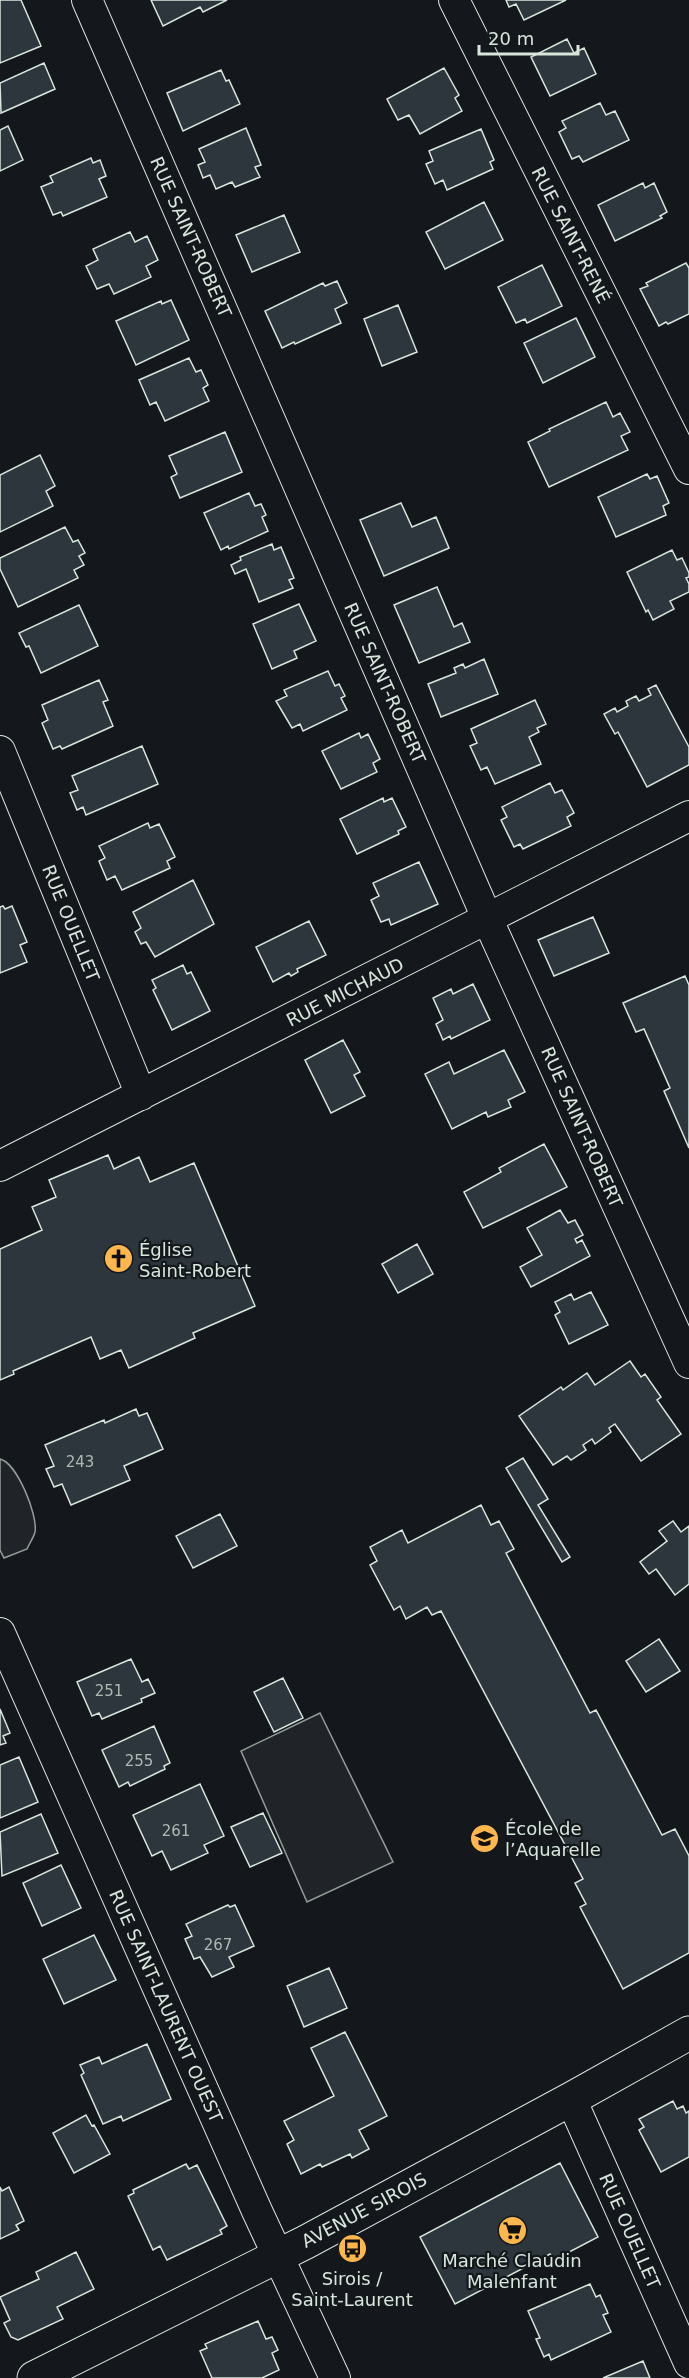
<svg xmlns="http://www.w3.org/2000/svg" width="689" height="2378" font-family="'DejaVu Sans',sans-serif">
<style>
.green{fill:#202428;stroke:#939e99;stroke-width:1.5}
.building{fill:#2c363c;stroke:#d8e6dc;stroke-width:1.5}
.lines{fill:none;stroke-linecap:round;stroke-linejoin:round}
.street-casing{stroke:#d8e6dc;stroke-width:32}
.secondary-casing{stroke:#d8e6dc;stroke-width:35}
.street{stroke:#14181c;stroke-width:30}
.secondary{stroke:#14181c;stroke-width:33}
.labels{text-anchor:middle;dominant-baseline:central;stroke-width:4.5;stroke-linejoin:round;paint-order:stroke}
.number-label{font-size:15px;fill:#adbab4}
.street-label{font-size:18px;fill:#d8e6dc;stroke:#14181c}
.poi-label{font-size:18px;fill:#d8e6dc;stroke:#14181c;text-anchor:start}
</style>
<rect width="100%" height="100%" fill="#14181c"/>
<path class="green" d="M0 1459C17 1463 38 1515 35 1532 34 1537 29 1544 27 1549L4 1558 0 1550Z
M320 1713 393 1862 307 1902 241 1751Z"/>
<path class="building" d="M0 0H21L41 46 0 63Z
M151 0H227L203 12 200 7 163 26Z
M506 0H566L524 20 516 4 509 7Z
M567 39 574 53 584 48 596 74 550 96 531 57Z
M44 63 55 89 1 113 0 83Z
M444 68 459 95 455 98 462 111 420 134 409 115 398 120 387 99Z
M221 70 226 81 229 80 240 104 183 131 167 93Z
M600 103 606 115 615 111 629 140 583 162 579 156 572 159 559 132 566 128 562 121Z
M8 126 23 160 0 171V130Z
M246 128 261 165 255 167 260 177 235 187 232 182 216 189 210 175 203 178 198 165 205 162 199 149Z
M481 129 494 160 490 162 493 169 447 190 443 180 435 184 426 164 433 161 429 151Z
M91 158 93 163 100 160 106 176 99 179 107 197 63 216 61 212 53 215 41 187 53 182 50 176Z
M643 183 645 188 654 183 667 212 660 216 662 218 615 241 598 205Z
M484 202 503 240 445 269 426 232Z
M284 215 300 252 252 272 236 235Z
M130 232 135 242 147 236 158 260 146 266 151 277 114 294 109 284 97 289 86 266 98 260 93 249Z
M686 263 689 268V314L668 324 666 322 659 326 640 289 648 286 646 283Z
M542 265 562 306 527 323 525 319 516 323 498 287Z
M337 281 347 303 335 309 341 323 295 344 294 342 282 348 265 311 323 283 325 286Z
M171 300 189 340 136 365 116 321 161 301 162 304Z
M398 305 417 352 382 366 364 319Z
M576 318 595 357 543 383 524 343Z
M189 358 196 372 201 370 208 385 203 388 209 401 165 421 156 402 150 405 139 380Z
M606 402 613 417 620 413 630 432 621 436 628 450 549 487 528 442 550 431 549 429Z
M225 432 242 472 180 498 171 477 177 474 169 456Z
M40 455 55 486 46 491 53 506 0 532V475Z
M647 474 650 479 657 476 669 503 663 506 666 515 616 537 598 497Z
M249 493 255 506 261 504 266 515 262 517 268 531 229 549 228 546 221 550 204 513Z
M401 503 412 527 436 517 449 548 384 576 360 520Z
M65 527 73 542 78 540 85 553 79 556 84 565 74 570 78 578 18 607 0 569V558Z
M272 544 274 550 281 547 294 578 289 580 293 588 259 602 246 569 235 574 231 565 241 560 240 557Z
M672 550 677 560 682 558 689 573V577L686 578 689 584V592L670 601 674 609 653 620 648 610 646 612 627 572Z
M437 587 454 627 462 623 470 642 419 663 394 605Z
M299 604 316 641 294 651 297 658 272 669 253 624Z
M79 605 98 646 41 673 29 646 26 647 19 633Z
M484 659 498 694 441 717 428 684 456 673 454 668 463 664 465 668Z
M328 671 335 686 339 684 345 696 341 698 347 710 303 731 300 724 292 728 276 701 287 696 284 690Z
M99 680 108 700 103 702 113 726 62 749 60 746 53 749 42 723 48 720 42 705Z
M656 685 689 747V765L647 787 618 732 615 734 604 714 615 708 617 712 628 706 626 701 636 696 639 701 651 695 648 689Z
M535 700 546 724 537 728 539 732 529 737 541 764 495 784 487 767 481 770 470 746 477 743 471 729Z
M359 733 361 738 368 734 380 759 373 763 377 772 341 789 322 751Z
M142 746 158 784 86 815 83 807 77 810 70 793 78 790 72 776Z
M550 783 555 793 562 790 574 813 567 817 571 826 523 849 520 844 514 847 501 820 507 817 502 807Z
M383 798 384 802 392 798 406 827 398 831 399 834 357 854 340 819Z
M148 823 150 828 159 824 175 857 167 861 170 868 122 890 115 876 107 880 99 861 105 858 99 846Z
M419 862 438 904 391 925 389 919 381 922 371 900 379 896 373 883Z
M193 880 214 924 155 957 146 942 141 944 135 932 141 928 133 912Z
M3 906 5 909 12 906 27 942 20 945 27 962 0 973V907Z
M593 917 609 953 554 976 538 940Z
M309 921 326 955 297 969 298 972 291 976 289 973 273 982 256 947Z
M183 965 187 974 191 972 210 1011 172 1030 153 990 156 988 152 980Z
M685 976 689 985V1148L664 1091 670 1088 644 1029 636 1032 623 1003Z
M473 984 490 1020 451 1039 450 1036 443 1040 436 1024 443 1020 433 998 451 989 453 994Z
M343 1040 360 1072 354 1075 365 1096 331 1113 305 1060Z
M504 1050 525 1092 508 1100 511 1107 488 1117 486 1112 452 1129 425 1074 449 1062 454 1074Z
M544 1144 567 1187 483 1228 464 1192 501 1172 499 1168Z
M108 1155 114 1169 139 1157 150 1182 194 1163 255 1306 193 1333 195 1338 129 1368 121 1350 100 1359 91 1337 13 1371 14 1374 0 1380V1249L42 1230 32 1207 56 1197 49 1180Z
M560 1210 568 1223 575 1220 583 1235 575 1239 577 1243 582 1240 590 1256 531 1287 520 1267 542 1255 527 1228Z
M417 1244 433 1274 398 1293 382 1264Z
M591 1292 608 1325 569 1344 555 1315 560 1312 555 1302 571 1294 574 1300Z
M630 1361 641 1377 645 1374 661 1397 657 1400 681 1434 641 1461 615 1424 609 1428 611 1432 595 1444 592 1439 583 1445 586 1450 571 1460 567 1456 553 1465 519 1416 561 1387 563 1390 587 1373 595 1385Z
M136 1409 139 1416 147 1413 163 1449 124 1466 130 1480 71 1505 62 1484 54 1487 46 1469 54 1466 45 1445 104 1420 105 1423Z
M523 1458 548 1499 538 1505 570 1557 562 1562 506 1468Z
M481 1505 491 1525 499 1521 514 1549 506 1553 590 1713 596 1710 662 1835 675 1829 689 1856V1953L623 1989 580 1907 586 1904 575 1883 583 1879 441 1611 432 1615 427 1607 406 1619 400 1606 394 1610 370 1565 377 1561 370 1547 402 1530 408 1543Z
M220 1514 237 1546 193 1568 176 1536Z
M673 1521 681 1532 689 1526V1584L675 1595 656 1569 649 1574 640 1562 667 1541 659 1531Z
M659 1639 680 1671 646 1692 626 1661Z
M131 1659 142 1682 148 1679 155 1693 141 1699 142 1702 102 1719 99 1713 92 1716 77 1682Z
M283 1678 303 1718 274 1732 254 1692Z
M0 1709 10 1733 3 1736 6 1743 0 1745Z
M154 1726 170 1763 164 1766 165 1769 130 1786 128 1782 119 1787 102 1750Z
M19 1757 38 1802 0 1818V1765Z
M200 1784 224 1836 204 1845 208 1853 171 1870 162 1851 152 1856 133 1815Z
M263 1813 282 1853 250 1867 231 1827Z
M41 1814 58 1853 2 1876 0 1832Z
M61 1865 81 1908 42 1926 23 1883Z
M228 1905 230 1907 235 1905 254 1946 229 1957 234 1967 212 1977 200 1957 194 1959 185 1939 192 1936 186 1924Z
M94 1935 116 1980 64 2004 43 1959Z
M329 1968 347 2008 304 2027 287 1986Z
M345 2032 387 2116 359 2130 369 2149 352 2158 350 2154 322 2167 320 2164 301 2174 287 2144 294 2140 284 2121 334 2096 311 2048Z
M147 2044 171 2099 123 2121 121 2116 103 2124 81 2075 84 2073 80 2065 99 2057 102 2064Z
M673 2101 677 2109 683 2106 686 2113 689 2111V2157L661 2172 639 2130 644 2127 639 2119Z
M86 2115 92 2126 94 2125 110 2154 74 2173 53 2133Z
M560 2163 598 2237 554 2260 550 2254 455 2304 420 2237Z
M186 2164 189 2169 197 2165 227 2226 220 2230 222 2234 167 2260 160 2246 153 2250 128 2196 134 2193 133 2190Z
M0 2187 2 2191 9 2187 24 2221 16 2225 19 2230 0 2239Z
M76 2252 94 2289 57 2307 63 2319 18 2340 11 2337 4 2323 10 2320 0 2297 39 2279 36 2272Z
M590 2284 596 2297 600 2295 608 2313 603 2315 611 2332 551 2360 549 2354 544 2357 536 2339 540 2338 528 2311Z
M258 2321 266 2339 272 2337 278 2350 272 2353 279 2370 262 2378H212L200 2351 207 2348 205 2344Z
M643 2361 650 2378H603Z"/>
<g class="lines">
<defs>
<path id="street" d="M87 0 487 918 689 1363
M454 0 689 469
M0 751 141 1095
M0 1166 689 816
M0 1633 257 2211 335 2378
M571 2099 689 2363"/>
<path id="secondary" d="M34 2378 306 2242 571 2099 689 2033"/>
</defs>
<use href="#street" class="street-casing"/>
<use href="#secondary" class="secondary-casing"/>
<use href="#street" class="street"/>
<use href="#secondary" class="secondary"/>
</g>
<defs>
<symbol id="church-disc" viewBox="-11 -11 22 22"><circle r="9.5" fill="#ffb74d" stroke="#14181c"/><path d="M-1.2-6h2.4v3.5h3.3v2.4h-3.3V6h-2.4V-.1h-3.3v-2.4h3.3Z" fill="#111"/></symbol>
<symbol id="school-disc" viewBox="-11 -11 22 22"><circle r="9.5" fill="#ffb74d" stroke="#14181c"/><path d="M0-5L7-2L0 1L-7-2ZM-4 1L0 2.5L4 1V4Q0 6-4 4Z" fill="#111"/></symbol>
<symbol id="supermarket-disc" viewBox="-11 -11 22 22"><circle r="9.5" fill="#ffb74d" stroke="#14181c"/><path d="M-6-5.5h2.5l.6 2H6L4.5 2H-2.5L-4.4-4H-6ZM-1.5 3.2a1.3 1.3 0 1 0 .1 0ZM3 3.2a1.3 1.3 0 1 0 .1 0Z" fill="#111"/></symbol>
<symbol id="bus-disc" viewBox="-11 -11 22 22"><circle r="9.5" fill="#ffb74d" stroke="#14181c"/><path d="M-5-6H5V4H4V6H2V4H-2V6H-4V4H-5ZM-3.5-4V0h7V-4ZM-3.5 1.2v1.5H-2V1.2ZM2 1.2v1.5H3.5V1.2Z" fill="#111"/></symbol>
</defs>
<g fill-rule="evenodd">
<use href="#church-disc" x="102" y="1242" width="33" height="33"/>
<use href="#school-disc" x="468" y="1822" width="33" height="33"/>
<use href="#supermarket-disc" x="496" y="2214" width="33" height="33"/>
<use href="#bus-disc" x="336" y="2232" width="33" height="33"/>
</g>
<g class="labels">
<g class="number-label">
<text x="80" y="1462">243</text>
<text x="109" y="1691">251</text>
<text x="139" y="1761">255</text>
<text x="176" y="1831">261</text>
<text x="218" y="1945">267</text>
</g>
<g class="street-label">
<text transform="translate(571 235) rotate(63)">RUE SAINT-RENÉ</text>
<text transform="translate(191 237) rotate(66)">RUE SAINT-ROBERT</text>
<text transform="translate(385 683) rotate(66)">RUE SAINT-ROBERT</text>
<text transform="translate(71 923) rotate(68)">RUE OUELLET</text>
<text transform="translate(345 992) rotate(-27)">RUE MICHAUD</text>
<text transform="translate(582 1127) rotate(66)">RUE SAINT-ROBERT</text>
<text transform="translate(166 2006) rotate(66)">RUE SAINT-LAURENT OUEST</text>
<text transform="translate(364 2210) rotate(-28)">AVENUE SIROIS</text>
<text transform="translate(630 2231) rotate(66)">RUE OUELLET</text>
</g>
<g class="poi-label">
<text x="139" y="1249">Église<tspan x="139" dy="21">Saint-Robert</tspan></text>
<text x="505" y="1828">École de<tspan x="505" dy="21">l’Aquarelle</tspan></text>
<text x="512" y="2260" text-anchor="middle">Marché Claudin<tspan x="512" dy="21">Malenfant</tspan></text>
<text x="352" y="2278" text-anchor="middle">Sirois /<tspan x="352" dy="21">Saint-Laurent</tspan></text>
</g>
</g>
<path d="M479 45v9h99v-9" fill="none" stroke="#d8e6dc" stroke-width="3"/>
<text x="488" y="45" font-size="18" fill="#d8e6dc" stroke="#14181c" stroke-width="4.5" paint-order="stroke">20 m</text>
</svg>
